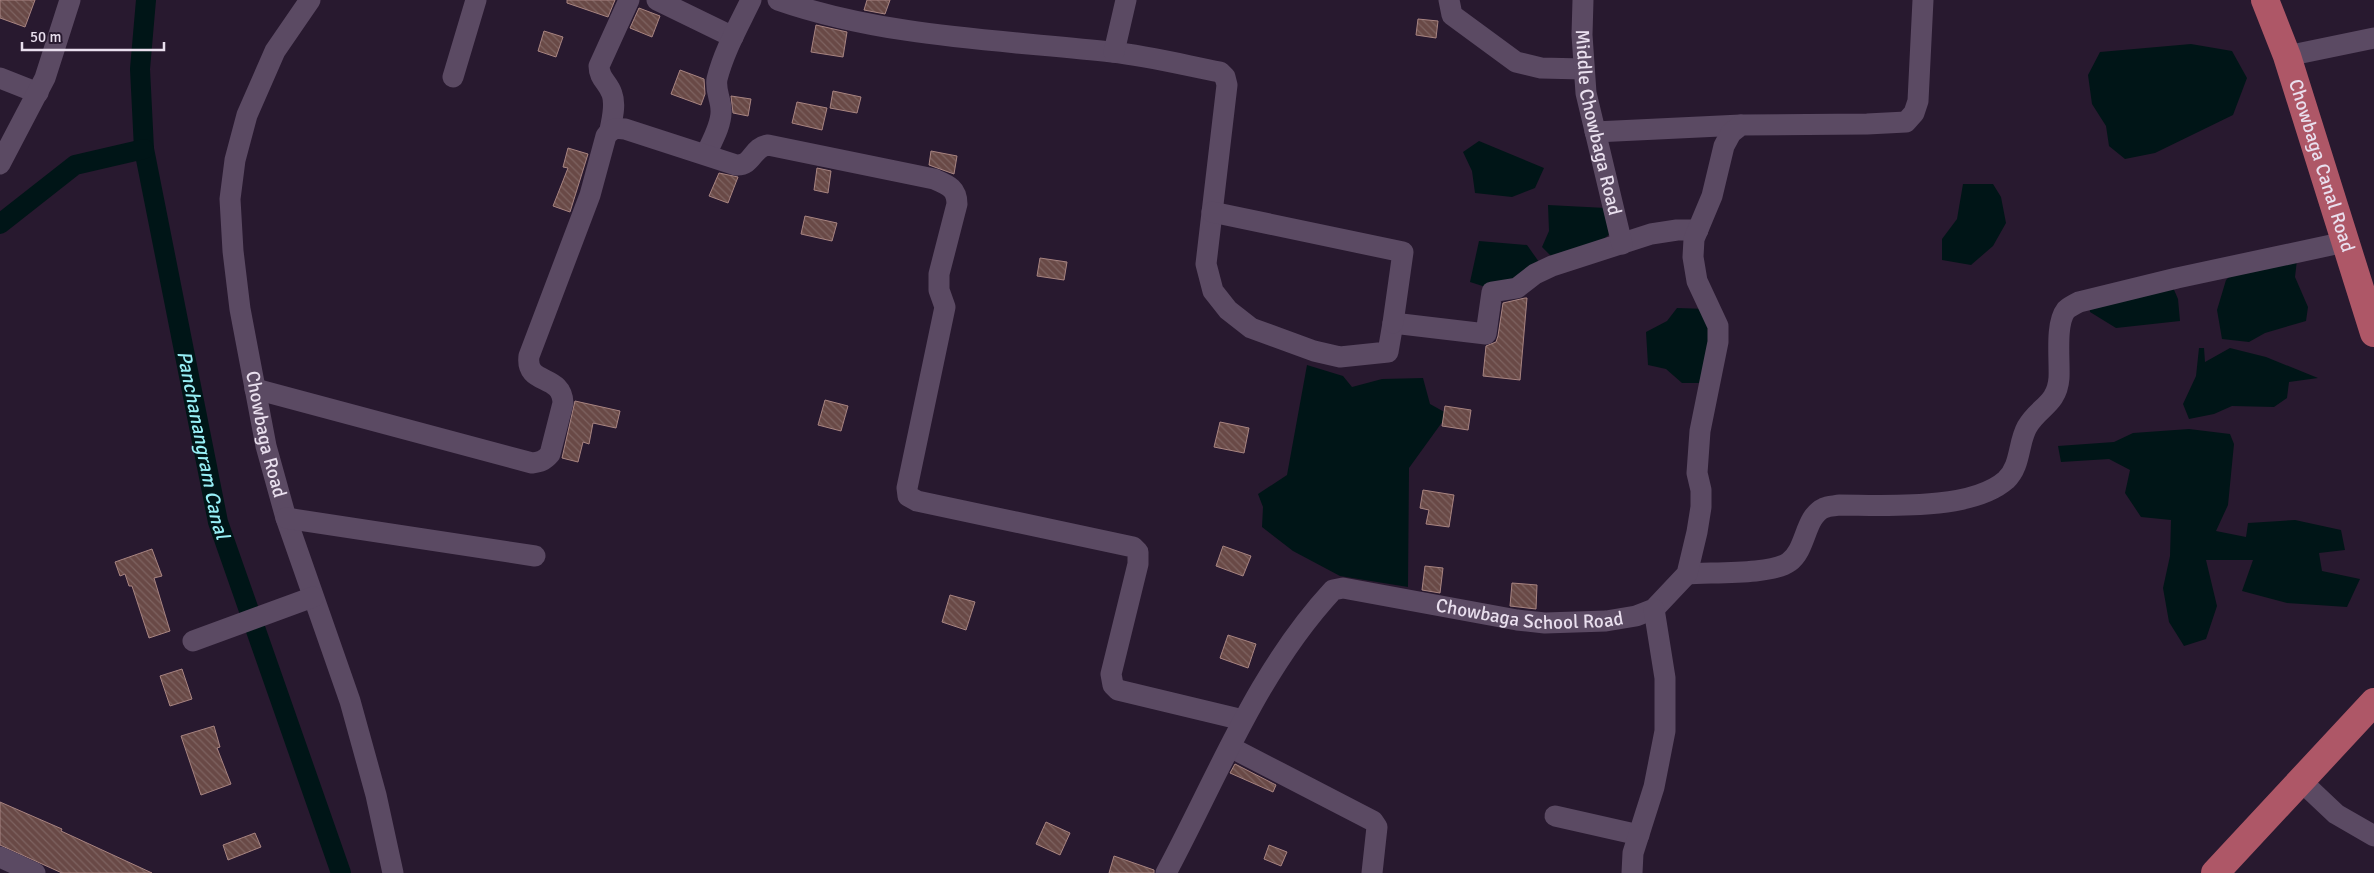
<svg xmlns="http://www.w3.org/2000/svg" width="2374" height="873" font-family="Signika,sans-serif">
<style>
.water{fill:#001517}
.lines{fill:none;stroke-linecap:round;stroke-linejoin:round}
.canal{stroke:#001517;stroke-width:20}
.building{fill:url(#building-back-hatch);stroke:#a88481}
.minor{stroke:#5b4a63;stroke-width:21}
.major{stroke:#ae5767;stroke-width:28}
.labels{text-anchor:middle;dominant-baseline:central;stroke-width:4.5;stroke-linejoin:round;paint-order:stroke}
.street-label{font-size:19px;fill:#e9dfee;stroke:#28192f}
.water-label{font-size:20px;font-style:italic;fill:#97eff6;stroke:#28192f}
</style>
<defs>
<pattern id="building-back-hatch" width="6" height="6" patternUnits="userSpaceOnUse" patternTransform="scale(1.25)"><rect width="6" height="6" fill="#694946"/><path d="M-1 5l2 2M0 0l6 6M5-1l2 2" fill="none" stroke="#7e6361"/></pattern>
</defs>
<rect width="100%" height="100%" fill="#28192f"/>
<path class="water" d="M2191 44 2232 51 2247 78 2233 115 2155 153 2125 159 2109 146 2106 126 2092 104 2088 75 2100 52Z
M1479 141 1544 168 1535 188 1512 197 1475 193 1472 171 1463 152Z
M1963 184H1993L2001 197 2006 223 1993 246 1971 265 1942 260V239L1957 219Z
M1548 205 1606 208 1618 226 1592 250 1555 260 1542 247 1549 231Z
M1479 241 1527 245 1539 262 1495 290 1470 282Z
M2297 260 2295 277 2308 307 2306 321 2265 333 2249 342 2222 339 2217 310 2226 280 2237 269Z
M2172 285 2178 299 2180 321 2116 328 2090 312 2089 302Z
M1677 308 1708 309 1721 331 1701 383H1682L1666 369 1648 365 1646 332 1667 321Z
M2199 348H2204L2205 362 2230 348 2266 357 2318 378 2289 382 2287 398 2274 407 2232 406 2214 414 2189 419 2183 404 2196 376Z
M1307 365 1343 376 1352 387 1382 379 1423 378 1430 404 1448 414 1409 468 1408 587 1340 576 1293 551 1262 527 1263 507 1258 494 1287 475Z
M2189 429 2230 434 2234 444 2228 505 2216 531 2246 537 2248 523 2295 520 2341 530 2345 550 2319 553 2322 571 2360 579 2347 607 2287 603 2242 591 2253 560H2206L2217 606 2206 639 2184 646 2169 622 2163 588 2170 556 2171 520 2141 517 2125 493 2130 470 2109 459 2061 462 2058 446 2114 442 2133 433Z"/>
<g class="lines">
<g class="canal">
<path id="s1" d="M146 0 140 69 144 149 218 522 341 873"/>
<path d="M0 224 75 165 144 149"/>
</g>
</g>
<path class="building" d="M0 0H35L25 27 0 18Z
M567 0H615L608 17 567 3Z
M867 0H890L885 14 864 10Z
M639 8 660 16 652 37 630 28Z
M1418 19 1438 21 1436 38 1416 35Z
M816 25 847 32 843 57 811 52Z
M544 31 563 37 556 57 538 51Z
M680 70 704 79 705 94 701 105 671 94Z
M833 91 861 97 857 113 830 108Z
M731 96 751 99 748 116 733 113Z
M797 102 827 108 822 130 792 123Z
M568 148 588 154 570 212 553 206 568 168 563 167Z
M931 151 957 156 954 174 929 165Z
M817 168 831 171 828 193 814 190Z
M719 173 738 177 728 203 709 196Z
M805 216 837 223 832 241 801 234Z
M1040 258 1067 262 1064 280 1037 276Z
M1525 298H1527L1520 380 1483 376 1486 346 1496 342 1498 336 1503 303Z
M825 400 848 406 841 431 818 425Z
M575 401 620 411 616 428 593 423 589 444 583 442 578 462 562 458Z
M1445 406 1471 410 1468 430 1442 426Z
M1220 422 1249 428 1244 453 1214 447Z
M1423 490 1454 495 1449 527 1426 524 1429 510 1420 508Z
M1223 546 1251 556 1243 576 1216 566Z
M152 549 162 576 154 578 170 631 149 638 132 586H129L125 574 120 576 115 562Z
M1425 566 1443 568 1440 593 1422 590Z
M1512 583 1537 585 1536 609 1510 606Z
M950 595 975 602 966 630 942 622Z
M1228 635 1256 644 1248 668 1220 658Z
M182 669 192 699 170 706 160 676Z
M214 726 220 747 217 748 231 784 201 795 181 736Z
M1235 764 1276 785 1273 792 1230 773Z
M0 802 62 829 61 831 152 873H62L0 845Z
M1046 822 1070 833 1060 855 1036 844Z
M255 833 261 847 228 860 223 845Z
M1269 845 1287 852 1281 866 1264 859Z
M1114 856 1154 870V873H1109Z"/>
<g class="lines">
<g class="minor">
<path id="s2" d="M310 0 275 51 247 115 235 160 230 199 233 251 240 309 266 446 286 518 350 701 376 795 393 873"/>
<path d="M657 0 733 37"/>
<path d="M778 0C884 37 1001 40 1112 52 1148 56 1184 65 1220 72L1225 77 1227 85 1206 264 1213 291 1228 310 1251 328 1314 351 1340 357 1388 352 1393 323 1486 334 1492 292 1517 288 1535 274 1552 266 1651 234 1677 230H1698"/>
<path d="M1449 0 1452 15 1516 62 1541 68 1583 69"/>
<path id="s3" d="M1583 0 1582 35 1586 93 1622 244"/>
<path d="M1114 52 1126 0"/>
<path d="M2287 56 2374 38"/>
<path d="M453 77 476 0"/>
<path d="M0 78 38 93"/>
<path d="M610 130C612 119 616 105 612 94 608 82 599 79 599 66L629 0"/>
<path d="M1595 132 1741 125"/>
<path d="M706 154C712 141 722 124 721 110 721 99 715 91 717 79 724 51 739 25 751 0"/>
<path d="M0 164 45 78 70 0"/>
<path d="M1212 212 1403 252 1393 323"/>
<path d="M255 389 532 463C540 462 544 461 550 454L563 403C562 373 525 386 529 356L590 195 606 136C612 128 616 128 625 129L736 165C753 166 752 147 768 145L934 179C948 185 957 188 957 204L939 274V290L945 307 907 488 908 496 917 501 1133 547 1138 552V564L1111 674 1113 685 1118 690 1243 720"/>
<path d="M286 518 535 556"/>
<path d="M1687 574C1710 572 1772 575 1789 562 1807 549 1804 517 1824 508 1828 506 1835 506 1839 505 1884 505 1971 511 2006 480 2021 466 2018 443 2027 427 2038 407 2057 405 2059 378 2060 360 2055 324 2066 310 2069 307 2075 304 2079 302L2177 278 2345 242"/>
<path d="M193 641 313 597"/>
<path d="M1230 747 1373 821 1377 827 1372 873"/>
<path d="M2301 781 2336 814 2374 836"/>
<path d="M1555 816 1639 835"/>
<path d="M0 857 35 873"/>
<path id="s4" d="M1166 873C1218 776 1257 672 1333 590L1343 588 1517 620 1545 623 1606 621 1636 616 1654 609 1687 574 1697 532 1701 507V490L1697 473 1700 431 1718 342V326L1697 281 1693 257 1694 239 1712 196 1724 146 1731 133 1741 125 1867 124 1906 122 1914 113 1918 101 1923 0"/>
<path d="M1632 873 1633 853 1654 787 1665 731V678L1654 609"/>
</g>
<g class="major">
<path id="s5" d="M2265 0 2287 56 2374 333"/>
<path d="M2215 873 2374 702"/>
</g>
</g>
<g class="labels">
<g class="street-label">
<text stroke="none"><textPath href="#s3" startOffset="124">Middle Chowbaga Road</textPath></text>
<text stroke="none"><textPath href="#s5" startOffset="175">Chowbaga Canal Road</textPath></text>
<text stroke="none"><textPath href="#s2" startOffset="456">Chowbaga Road</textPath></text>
<text stroke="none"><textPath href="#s4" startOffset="529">Chowbaga School Road</textPath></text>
</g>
<g class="water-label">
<text stroke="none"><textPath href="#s1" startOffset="451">Panchanangram Canal</textPath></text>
</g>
</g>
<path d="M22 42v8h142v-8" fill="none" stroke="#e9dfee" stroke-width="2.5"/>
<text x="30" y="42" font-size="15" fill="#e9dfee" stroke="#28192f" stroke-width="4" paint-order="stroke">50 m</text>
</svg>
